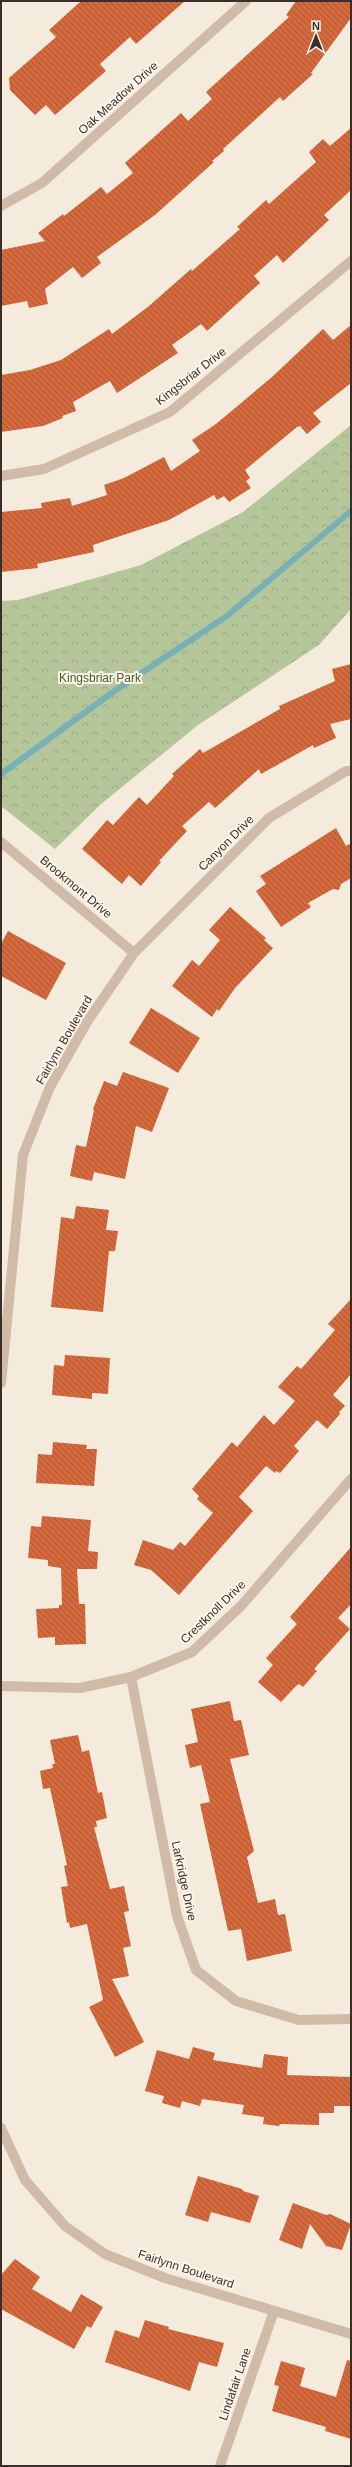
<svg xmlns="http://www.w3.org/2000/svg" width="352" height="2467" font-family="Arial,sans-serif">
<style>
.park{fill:url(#park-crowns)}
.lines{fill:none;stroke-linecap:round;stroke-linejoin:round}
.stream{stroke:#78b0b6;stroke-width:6}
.building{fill:url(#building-back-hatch)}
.minor{stroke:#cfbba7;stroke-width:10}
.labels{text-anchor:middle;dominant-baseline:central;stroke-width:4;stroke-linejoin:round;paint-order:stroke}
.street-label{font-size:12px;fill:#3a2f28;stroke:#fcf5ea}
.park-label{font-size:12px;fill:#465c29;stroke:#fcf5ea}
</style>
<defs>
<pattern id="park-crowns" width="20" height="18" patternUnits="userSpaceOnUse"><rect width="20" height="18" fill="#b5c69a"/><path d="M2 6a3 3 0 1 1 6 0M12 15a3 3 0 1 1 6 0" fill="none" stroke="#9caa85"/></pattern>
<pattern id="building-back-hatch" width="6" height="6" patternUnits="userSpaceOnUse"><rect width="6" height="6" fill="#d3693c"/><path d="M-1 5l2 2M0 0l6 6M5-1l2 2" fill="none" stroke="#ac5732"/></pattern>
</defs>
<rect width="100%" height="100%" fill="#f5ebdc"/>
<path class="park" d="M351 425V609L319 645 198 725 100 805 55 849 1 806V601L18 600 141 565 243 512Z"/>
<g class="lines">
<path class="stream" d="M1 774 113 692 227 616 351 511"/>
</g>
<path class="building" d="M81 1H185L136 44 130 37 100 64 106 71 55 115 46 105 35 115 10 90 9 78 56 37 49 30Z
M296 1H351V18L311 73 313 74 283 101 280 97 223 149 224 151 212 161 214 162 155 215 97 257 101 263 82 278 73 267 45 289 48 304 29 308 27 301 1 306V250L45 241 38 233 63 214 64 216 101 187 107 194 133 173 125 163 181 113 188 121 212 99 206 92 289 17 286 15Z
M351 128V190L324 215 329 220 283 263 277 255 254 276 260 283 207 331 201 324 172 345 178 353 117 393 110 381 73 402 76 411 62 416 63 418 43 426 1 432V375L30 370 61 360 109 329 112 334 149 306 191 269 192 271 240 229 237 227 266 200 269 204 316 162 309 152 323 139 330 146Z
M351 325V383L313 413 321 422 307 434 300 426 297 427 245 470 250 478 246 481 251 488 229 502 224 496 217 500 214 495 169 520 93 545 94 552 37 564 38 568 1 572V512L42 508 41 503 70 498 72 506 107 495 104 485 124 478 164 457 171 471 200 451 192 440 216 424 272 377 323 329 333 340Z
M351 664V719L330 724 336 738 314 748 313 745 261 774 259 769 215 808 209 802 182 826 187 831 159 861 161 862 141 886 129 875 122 884 82 849 107 820 113 825 139 797 147 805 174 776 172 774 200 749 203 753 280 709 279 706 335 681 332 669Z
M336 828 346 846 351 843V878L341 884 339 890 333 889 308 903 311 907 281 927 256 891 266 884 260 876Z
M230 907 266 938 264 940 273 948 235 988 219 1011 217 1009 212 1017 172 986 192 960 199 966 220 940 209 930Z
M8 931 66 963 46 1000 1 976V944Z
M151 1008 200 1038 178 1073 129 1043Z
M123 1072 169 1088 152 1132 136 1126 125 1179 94 1172 92 1181 70 1176 76 1145 86 1147 94 1110 93 1109 104 1081 117 1086Z
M76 1206 109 1210 106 1230 118 1231 115 1251H109L103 1312 51 1307 61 1217 74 1219Z
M351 1299V1374L333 1395 345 1406 339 1412 340 1414 327 1429 317 1420 294 1446 299 1451 280 1473 276 1471 275 1473 266 1466 239 1497 253 1511 179 1595 151 1570 134 1565 143 1540 173 1550 180 1542 185 1546 213 1513 197 1499 199 1496 192 1489 232 1442 237 1447 264 1415 274 1425 295 1401 278 1387 297 1366 301 1369 335 1330 328 1324Z
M65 1355 110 1358 108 1394 92 1393V1399L52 1395 54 1365 64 1366Z
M53 1442 87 1445 86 1449H97L94 1486 36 1483 38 1454 52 1455Z
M42 1516 91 1520 88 1551 98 1552 97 1569H77L79 1604H85L86 1644 55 1645V1637L38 1638 36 1609 59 1608V1605H62L61 1568 48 1566V1560L28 1558 31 1526 41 1527Z
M351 1547V1604L338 1618 350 1629 314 1669 317 1671 303 1687 299 1684 296 1686 281 1702 258 1682 273 1665 266 1658 297 1624 290 1617Z
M230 1701 234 1721 241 1720 249 1755 230 1759 254 1851 247 1857 258 1903 275 1899 278 1915 285 1914 292 1951 247 1961 241 1929 228 1931 200 1804 210 1802 201 1765 190 1768 185 1745 198 1742 191 1709Z
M78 1735 82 1752 89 1750 98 1793 102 1792 107 1818 96 1821 97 1827H94L110 1889 124 1886 129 1911 124 1912 131 1946 123 1948 129 1976 112 1979 144 2042 115 2057 89 2007 103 2000 87 1924 70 1928 69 1922 67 1923 61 1887 68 1886 64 1866 67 1865 50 1788 43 1789 40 1771 53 1768 52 1764H55L50 1740Z
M193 2047 215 2053 213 2060 262 2068 264 2054 288 2057 287 2075 351 2077V2106H334V2113H319V2125L280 2124 279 2126 263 2124 264 2117 242 2114 244 2105 202 2099 200 2106 182 2101 180 2108 162 2103 164 2096 145 2091 157 2050 189 2059Z
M198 2176 242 2189 243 2191 259 2196 250 2223 211 2212 208 2222 185 2215Z
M293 2203 326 2215 330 2214 351 2224 342 2250 326 2246 310 2224 302 2249 279 2240Z
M15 2259 40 2277 32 2289 71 2312 81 2294 103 2307 91 2328 87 2326 74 2349 1 2309V2275Z
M145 2320 169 2327 168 2329 224 2343 217 2367 199 2362 190 2391 105 2362 115 2330 139 2338Z
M347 2360 351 2361V2439L325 2431 326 2427 272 2411 279 2386 274 2385 281 2361 305 2368 300 2386 336 2397Z"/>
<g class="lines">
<path class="minor" d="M1 206 42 183 246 1
M1 476 44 469 170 412 351 261
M1 842 134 953
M1 1383 23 1155 50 1087 87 1022 134 953 269 818 346 771H351
M131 1677 177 1916 196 1970 236 2001 299 2020 351 2019
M1 1686 80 1688 131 1677 192 1652 241 1606 351 1479
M1 2128 25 2180 65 2226 105 2254 165 2278 351 2334
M220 2466 274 2311"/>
</g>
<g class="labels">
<g class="street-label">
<text transform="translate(118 98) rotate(-42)">Oak Meadow Drive</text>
<text transform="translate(191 376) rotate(-38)">Kingsbriar Drive</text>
<text transform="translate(226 843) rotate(-45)">Canyon Drive</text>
<text transform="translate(76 887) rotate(40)">Brookmont Drive</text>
<text transform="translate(64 1040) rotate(-60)">Fairlynn Boulevard</text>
<text transform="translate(213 1612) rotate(-44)">Crestknoll Drive</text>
<text transform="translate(184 1881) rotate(78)">Larkridge Drive</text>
<text transform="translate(186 2269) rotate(18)">Fairlynn Boulevard</text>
<text transform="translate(235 2384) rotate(-71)">Lindafair Lane</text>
</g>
<g class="park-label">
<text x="100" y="678">Kingsbriar Park</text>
</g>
</g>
<rect width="352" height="2467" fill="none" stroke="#3a2f28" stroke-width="4"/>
<g transform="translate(316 36)" stroke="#fcf5ea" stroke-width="3" paint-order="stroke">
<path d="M0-3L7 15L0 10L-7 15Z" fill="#3a2f28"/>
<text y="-6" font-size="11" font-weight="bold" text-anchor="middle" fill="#3a2f28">N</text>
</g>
</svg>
